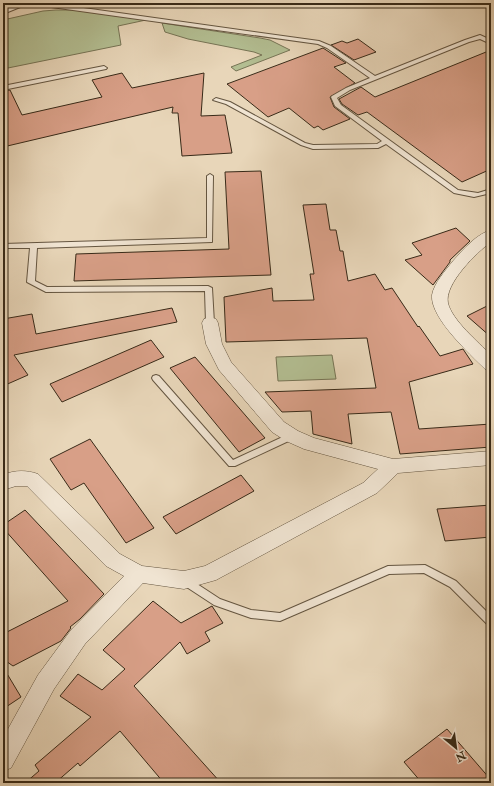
<svg xmlns="http://www.w3.org/2000/svg" width="494" height="786" font-family="'IM FELL Double Pica',serif">
<style>
.green{fill:#b3be92;stroke:#767455}
.building{fill:#d89f87;stroke:#382a18}
.lines{fill:none;stroke-linecap:round;stroke-linejoin:round}
.lane-casing{stroke:#645540;stroke-width:2}
.street-casing{stroke:#645540;stroke-width:1}
.lane{fill:#f0e4d2;fill-rule:evenodd}
.street{fill:#f0e4d2;fill-rule:evenodd}
</style>
<rect width="100%" height="100%" fill="#e8d6b9"/>
<filter id="stains"><feTurbulence type="fractalNoise" baseFrequency=".005" numOctaves="4"/><feColorMatrix values="0 0 0 0 .2 0 0 0 0 .09 0 0 0 0 .02 0 0 0 .5 -.17"/></filter>
<radialGradient id="worn" r=".72"><stop offset=".6" stop-color="#630" stop-opacity="0"/><stop offset="1" stop-color="#630" stop-opacity=".3"/></radialGradient>
<path class="green" d="M56 10H74L146 20 118 26 121 45 3 69V20L43 11Z
M162 23 260 38 270 40 290 50 236 71 231 67 262 55 254 52 188 39 165 32Z
M332 355 336 379 278 381 276 357Z"/>
<path class="building" d="M358 39 376 52 354 60 331 45 342 41 347 43Z
M323 48 346 63 334 67 355 83 330 97 334 107 350 119 323 130 318 126 314 128 289 108 268 117 227 84Z
M491 50V169L462 182 367 112 358 115 342 104 339 99 361 87 375 97Z
M122 73 132 88 204 73 201 116 225 115 232 153 182 156 178 113H172L173 107 3 147V91L10 90 22 115 102 97 92 80Z
M261 171 271 275 74 281 76 254 229 249 225 172Z
M326 204 330 230H336L340 251H343L348 281 375 274 385 290 392 288 418 327 419 326 440 356 463 349 473 364 409 382 419 429 491 424V447L400 454 391 412 348 414 352 444 313 434 311 411 282 412 265 392 376 388 367 338 226 342 224 297 272 288 273 301 314 300 310 274H314L303 205Z
M456 228 470 241 450 260V262L433 285 405 260 422 255 412 243Z
M491 304V337L467 316Z
M172 308 177 322 14 355 28 375 3 386V319L32 314 36 334Z
M151 340 164 357 62 402 50 384Z
M195 357 265 438 239 452 170 368Z
M90 439 154 528 126 543 84 483 71 490 50 459Z
M241 475 254 491 176 534 163 517Z
M491 505V537L445 541 437 509Z
M25 510 104 594 80 619 70 627 71 628 61 641 13 666 3 659V634L68 601 3 528V525Z
M153 601 181 623 212 606 223 623 205 632 210 641 187 654 180 642 134 686 221 783H164L120 731 80 766 78 763 55 783H25L39 771 35 765 91 717 60 696 78 674 102 690 125 669 103 650Z
M3 667 21 697 3 709Z
M447 729 491 780V783H422L404 762Z"/>
<g class="lines">
<defs>
<path id="lane" d="M22 3H30L3 14V10Z
M34 3H48L319 41 331 46 375 76 465 40 480 35 491 40V44L480 39 469 42 350 90 337 98 341 105 458 190 478 193 491 189V193L474 197 454 193 386 144 378 148 313 149 301 145 226 104 213 100 216 98 230 102 305 143 313 145 377 144 382 141 335 106 331 97 332 96 346 88 370 78 327 48 318 44 37 5Z
M104 66 107 68 106 69 3 90V86Z
M210 174 213 176 212 242 37 248 35 281 47 287 208 286 212 288 214 323 213 325H207L206 323 205 291 46 292 27 282 30 248H3V244L207 238V176Z
M156 375 159 376 233 460 289 434H295L296 436 295 438 235 466H229L153 380 152 378 153 376Z
M425 565 456 581 491 616V626L488 625 450 587 424 573 389 574 280 621 251 618 214 605 182 584 180 581 182 578 185 577 188 578 220 599 251 610 280 613 388 566Z"/>
<path id="street" d="M491 230V242C477 252 444 284 448 303 452 320 478 342 491 355V371L485 369C470 354 430 318 432 295 434 283 446 270 453 261 463 250 476 234 491 230Z
M210 317 216 319 218 323 222 344 231 362 284 422 298 431 314 438 393 459 491 451V465L398 473 377 493 216 580 184 589 143 583 85 644 54 689 11 768 3 771V738L38 675 71 630 124 576 106 566 27 486H16L3 490V475C14 470 27 470 38 474L120 554 142 566 184 571 205 566 363 483 378 469 304 449 286 441 272 432 219 370 206 344 202 323 204 319Z"/>
</defs>
<use href="#lane" class="lane-casing"/>
<use href="#street" class="street-casing"/>
<use href="#lane" class="lane"/>
<use href="#street" class="street"/>
</g>
<rect width="494" height="786" fill="none" stroke="#e8d6b9" stroke-width="16"/>
<rect x="4" y="4" width="486" height="778" fill="none" stroke="#382a18" stroke-width="2"/>
<rect x="8" y="8" width="478" height="770" fill="none" stroke="#382a18"/>
<g transform="translate(456 748) rotate(151)" stroke="#f0e4d2" stroke-width="3" paint-order="stroke">
<path d="M0-3L7 15L0 10L-7 15Z" fill="#382a18"/>
<text y="-6" font-size="11" font-weight="bold" text-anchor="middle" fill="#382a18">N</text>
</g>
<rect width="100%" height="100%" filter="url(#stains)"/>
<rect width="100%" height="100%" fill="url(#worn)"/>
</svg>
